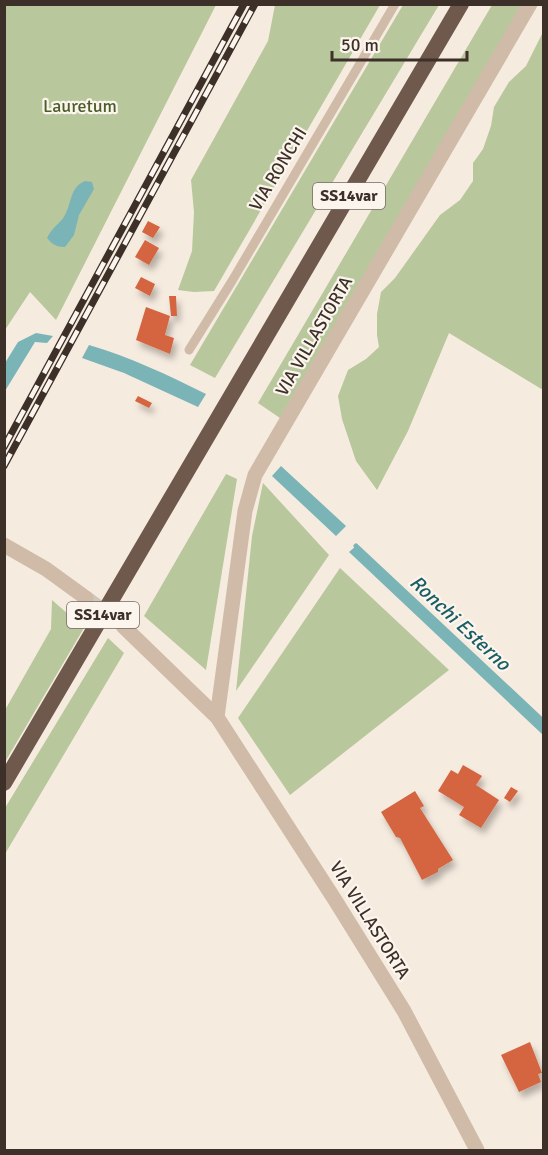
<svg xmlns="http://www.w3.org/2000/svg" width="548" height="1155" font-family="Signika,sans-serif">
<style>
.green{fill:#b8c79c}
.water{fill:#7ab4b7}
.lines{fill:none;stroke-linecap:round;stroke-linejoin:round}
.stream{stroke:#7ab4b7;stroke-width:5}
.building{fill:#d4653f;filter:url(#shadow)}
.tertiary-tunnel{stroke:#d1c6bb;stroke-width:15;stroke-dasharray:15 8;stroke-linecap:butt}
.service{stroke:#d0bba9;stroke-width:9}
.minor{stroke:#d0bba9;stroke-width:15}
.tertiary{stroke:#d0bba9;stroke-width:15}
.trunk{stroke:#6f584c;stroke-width:16}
.rail-casing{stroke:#3c3029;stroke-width:7}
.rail{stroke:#fcf5ed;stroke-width:4.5;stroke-dasharray:14;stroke-linecap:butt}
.labels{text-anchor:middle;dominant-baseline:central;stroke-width:4.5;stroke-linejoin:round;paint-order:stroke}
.shield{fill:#fcf5ed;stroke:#766b64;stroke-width:1.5}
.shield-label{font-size:16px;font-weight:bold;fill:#3c3029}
.park-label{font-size:18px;fill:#4a5e2a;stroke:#fcf5ed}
.street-label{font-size:18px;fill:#3c3029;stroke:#fcf5ed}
.water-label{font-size:20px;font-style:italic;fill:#195e64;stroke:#fcf5ed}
</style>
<defs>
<filter id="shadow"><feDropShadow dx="3.5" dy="6" stdDeviation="3" flood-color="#0004"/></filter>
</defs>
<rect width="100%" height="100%" fill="#f6ebdf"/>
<path class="green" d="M5 5H216L56 320 30 292 5 330Z
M275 5H380L214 291 194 292 178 290 192 251 194 212 191 180 268 41Z
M403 5H439L215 378 190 365Z
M492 5H522L280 418 258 403Z
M543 32V390L449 333 408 431 377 490 356 461 342 419 338 396 348 370 366 359 379 347 377 335V314L381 292 395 278 440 215 460 200 473 181V163L483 149 491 126 494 107 509 82 526 66Z
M226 474 237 479 206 670 144 616Z
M263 483 329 555 236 691 252 536Z
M340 568 449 670 290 795 238 718Z
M52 600 84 628 5 762V710L51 629Z
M108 638 124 653 5 854V808Z"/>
<path class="water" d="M85 181 92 182 94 189 79 215 74 235 65 247C56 247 52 244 47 238 52 227 62 222 65 215 72 202 70 187 85 181Z
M36 333 53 336 47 343 35 342 5 391V363L18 342Z
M89 345C130 357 168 375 206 394L198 407 124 373 82 358Z
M281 466 346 526 336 536 272 476Z
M356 546 543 722V735L349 552Z"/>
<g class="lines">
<path class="stream" d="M356 546 544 722"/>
</g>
<path class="building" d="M148 221 160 227 153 238 142 232Z
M145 240 159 248 149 265 135 257Z
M141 277 155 284 150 296 135 288Z
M169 296H176L177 316H171Z
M146 307 170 316 165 335 174 338 170 354 136 340Z
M138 396 152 403 149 408 135 401Z
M463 765 482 776 476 785 499 800 481 828 459 815 464 807 438 791 451 770 458 774Z
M511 787 518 791 510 802 504 798Z
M415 791 424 806 420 808 453 860 438 869V872L422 880 400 838 396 837 381 812Z
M530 1042 542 1073 538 1074 541 1082 519 1092 501 1055Z"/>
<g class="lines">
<path class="tertiary-tunnel" d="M86 598 123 626"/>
<path class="service" d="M189 350 232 281 395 4"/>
<path class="minor" d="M217 717 245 511 255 475 530 4"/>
<path class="tertiary" d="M4 545 46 569 86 598
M123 626 217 717 335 900 404 1011 477 1150"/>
<path class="trunk" d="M4 783 461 4"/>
<defs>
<path id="rail" d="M4 447 244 4
M4 466 255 4"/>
</defs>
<use href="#rail" class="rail-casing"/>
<use href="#rail" class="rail"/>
</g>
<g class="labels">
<g class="shield">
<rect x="313" y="183" width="72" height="26" rx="4.5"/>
<rect x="67" y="602" width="72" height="26" rx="4.5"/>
</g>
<g class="shield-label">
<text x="349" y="196">SS14var</text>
<text x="103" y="615">SS14var</text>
</g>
<g class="park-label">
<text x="80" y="106">Lauretum</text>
</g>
<g class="street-label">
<text transform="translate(278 169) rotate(-59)">VIA RONCHI</text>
<text transform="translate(314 336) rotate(-60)">VIA VILLASTORTA</text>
<text transform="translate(370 920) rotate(58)">VIA VILLASTORTA</text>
</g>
<g class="water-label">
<text transform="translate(460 623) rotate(43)">Ronchi Esterno</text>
</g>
</g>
<rect width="548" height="1155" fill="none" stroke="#3c3029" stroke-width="12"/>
<path d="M332 51v9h135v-9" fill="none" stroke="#3c3029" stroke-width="3"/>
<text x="341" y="51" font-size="18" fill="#3c3029" stroke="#fcf5ed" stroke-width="4.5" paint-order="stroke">50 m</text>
</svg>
